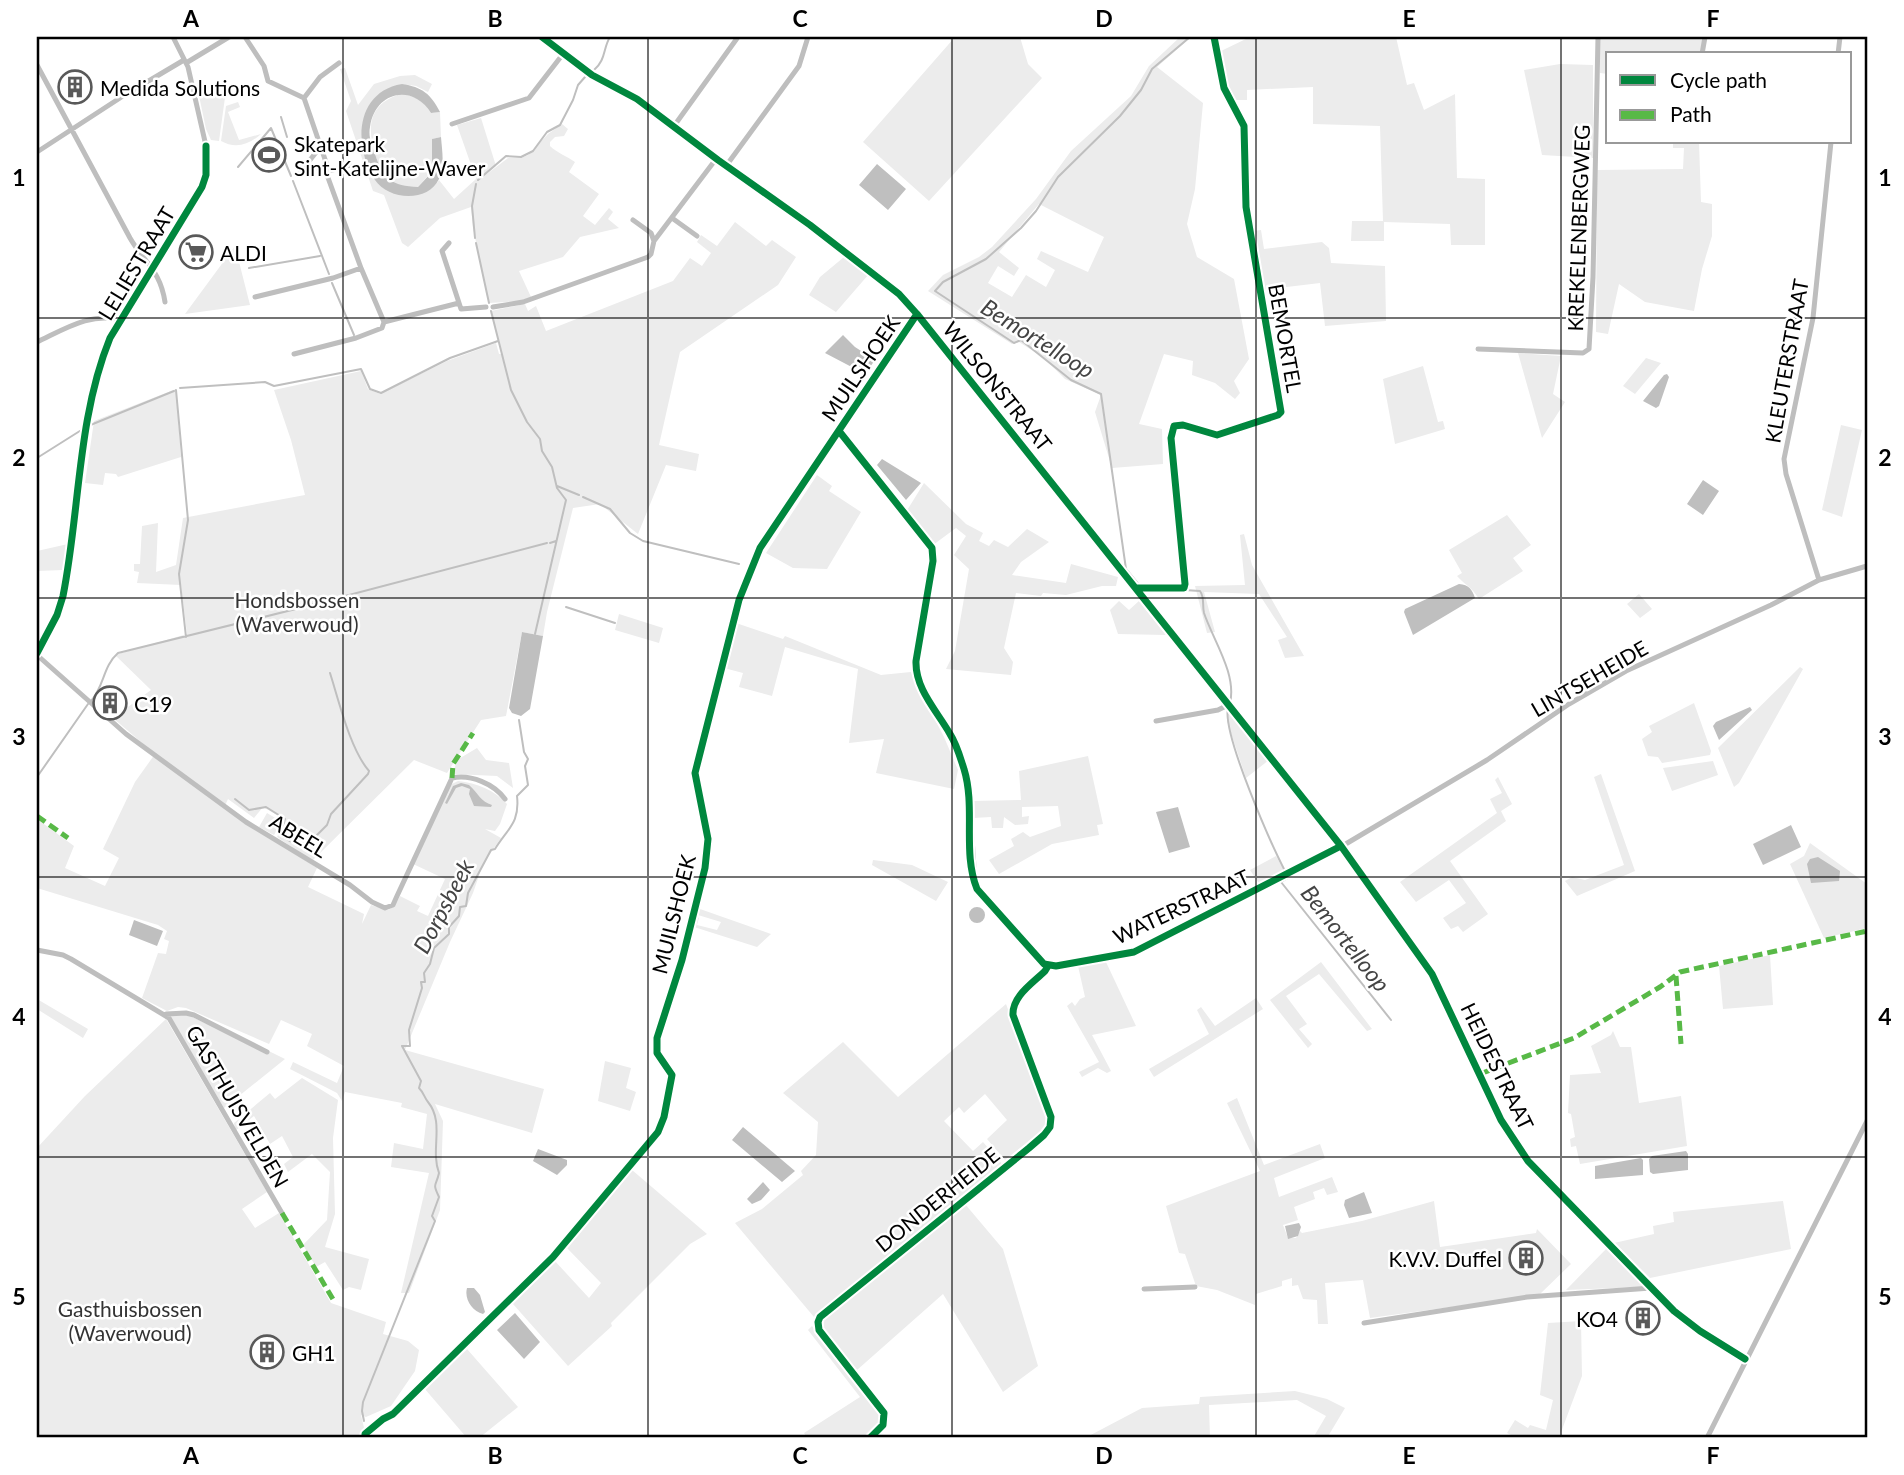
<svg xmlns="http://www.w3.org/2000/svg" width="1904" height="1475" font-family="Lato,sans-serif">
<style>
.green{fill:#ececec;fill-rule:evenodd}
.water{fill:#bfbfbf}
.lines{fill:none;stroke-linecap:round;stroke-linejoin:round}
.stream{stroke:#bfbfbf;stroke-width:2}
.minor{stroke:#bebebe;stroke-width:5}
.quiet{stroke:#58b947;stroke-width:5;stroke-dasharray:10 5;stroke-linecap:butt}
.cycleway-casing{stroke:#fff;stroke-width:11}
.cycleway{stroke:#00873e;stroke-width:7}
.grid{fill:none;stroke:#000;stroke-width:2;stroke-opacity:0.55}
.labels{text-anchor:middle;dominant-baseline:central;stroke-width:5;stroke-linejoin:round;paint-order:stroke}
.poi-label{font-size:21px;fill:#000;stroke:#fff;text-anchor:start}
.street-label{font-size:21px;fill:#000;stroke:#fff}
.park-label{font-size:21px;fill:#333;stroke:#fff}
.water-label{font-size:23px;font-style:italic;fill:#444;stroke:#fff}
.neatline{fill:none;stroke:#000;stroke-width:2.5}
.grid-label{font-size:23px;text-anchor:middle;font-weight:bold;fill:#000}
</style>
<rect width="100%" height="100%" fill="#fff"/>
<path class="green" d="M955 37H1020L1028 64 1042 78 929 201 863 142Z
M1180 37H1191L1157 67 1203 103 1195 189 1187 224 1197 257 1234 279 1249 359 1234 381 1240 393 1235 399 1215 383 1192 375 1193 361 1164 354 1139 424 1162 429 1163 464 1112 468 1095 412 1101 395 1065 379 1044 358 1019 342 1012 344 928 291 943 275 979 257 992 247 1036 199 1071 151 1131 96 1149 66ZM1039 204 1104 237 1088 272 1041 251 1037 259 1055 270 1046 287 1026 275 1012 297 988 283 998 266 1014 276 1019 268 999 252Z
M1250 37H1396L1407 85 1414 83 1424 110 1455 94 1457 178 1485 179V245H1451L1450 224 1384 222V241H1351L1352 221H1383L1380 126 1313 124V87L1247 90V100H1233L1229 96 1221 51Z
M1600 37H1703L1700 54H1608V74L1600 73Z
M1560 64 1593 65V158L1542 155 1524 70Z
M345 68 358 105 374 84 400 76 415 75 432 84 428 92 416 86 402 84 369 106V165L400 195 437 183 439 180 454 199 476 179 457 125 481 118 496 166 487 174 508 158H521L528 155 548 134 562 124 568 129 564 136 555 137 550 142V146C557 153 567 156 575 162L569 172 599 194 583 216 595 225 609 208 613 212 608 219 619 228 580 237 563 257 519 271 531 297 520 301 489 303 473 228 471 207 440 218 408 247 402 243 384 195 373 191 346 111 351 101 340 69Z
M227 83 219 141 211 140 206 129 198 91 211 85 214 92 218 91 220 96 219 91 224 92 222 85Z
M400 94C416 96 423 100 431 113L440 112 441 137 432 139V171L418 187C413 187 406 188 401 186 388 183 380 169 376 157 367 129 367 105 400 94Z
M238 102 240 107 228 112 239 140 261 134C249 145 235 149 221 141L226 106Z
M1673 142H1699L1701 202 1712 204V236L1702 269 1694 311 1645 302 1619 284 1608 334 1596 332 1597 170 1683 169 1684 148H1673Z
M735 222 766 246 772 240 796 257 778 285 680 352 659 445 699 454 696 471 666 465 638 534 600 504 573 508 547 612 543 636 522 632 506 716 481 720 447 773 414 760 312 861 277 837 286 820 263 807 254 818 228 799 224 808 317 868 308 887 364 914 362 924 371 905 388 910 395 906 400 896 420 906 417 911 428 916 445 879 413 864 450 785 458 781C477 783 494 790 507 804L500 824 495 831 485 829 501 838 483 864 473 893 450 942 405 1050 544 1089 532 1133 435 1104 443 1121 440 1210 409 1293H401L429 1173 391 1167 394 1143 423 1149 427 1114 401 1107 402 1103 345 1092 342 1101 337 1093 290 1069 293 1062 337 1083 344 1066 307 1046 312 1034 281 1020 269 1044 186 1008 178 1007 167 1011 142 998 158 953 166 954 169 941 164 939 167 931 158 925 37 888V819L74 846 65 868 105 886 119 858 103 849 135 782 155 754 113 718 151 690 115 655 187 634 181 585 137 583 139 572 134 571V564H140L142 526 158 523 156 572 176 565 183 518 305 495 291 440 274 390 361 371 368 389 380 394 447 361 496 343 499 354H502L491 311 525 304 528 311 536 306 546 331 673 281 690 258 702 266 711 253 697 242 701 235 717 246Z
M1261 230 1264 249 1322 242 1329 248 1331 263 1385 266 1386 321 1325 326 1320 283 1262 290 1252 231Z
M235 246 250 305 185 314Z
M844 257 869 274 836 312 809 295 820 277Z
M1518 353 1561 356 1553 394 1565 402 1542 438Z
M1646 358 1661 363 1635 394 1623 386Z
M1423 366 1438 422 1443 421 1445 429 1395 444 1383 379Z
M176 389 181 457 118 477 116 474 105 473 103 485 85 483 94 421Z
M1841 425 1862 430 1842 517 1822 510Z
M817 475 832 486 829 491 861 512 827 569 793 568 766 553Z
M924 483 966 524 983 533 979 541 989 546 994 540 1008 547 1027 529 1049 542 1021 562 1012 575 1066 583 1071 564 1118 577 1116 586H1102L1066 595 1043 593 1041 596 1016 593 1004 648 1013 662 1011 675 946 669 955 651 969 569 954 555 966 536 956 528 933 545 906 512Z
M1507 515 1531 545 1513 558 1523 571 1479 599C1471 586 1466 586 1457 576L1462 573 1449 550Z
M1244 534 1252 565 1304 656 1285 658 1278 640 1287 637 1259 594 1204 592 1215 632 1207 633 1195 586 1245 585 1240 535Z
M68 544 63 570 37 571V551Z
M1639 594 1652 609 1640 618 1627 604Z
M1119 601 1129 610 1139 601 1166 635 1118 634 1110 610Z
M619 614 663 628 659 643 615 630Z
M736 623 783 639 785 636 881 675 911 672 944 737 958 770 954 789 876 773 884 739 849 743 858 669 785 647 772 696 739 687 743 673 724 668Z
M1800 667 1803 669 1739 783 1734 787 1718 748Z
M1694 703 1711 751 1710 755 1662 763 1658 757 1648 756 1642 739 1652 732 1649 726Z
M1228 708 1269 760 1246 778 1227 721Z
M477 748 486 760 509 763 513 788 497 776 453 774 457 760Z
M1088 756 1103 824 1097 825 1099 835 1052 844 999 874 989 860 1014 846 1011 839 1023 832 1030 837 1061 826 1058 806 1022 807V817L1029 816 1028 824 1015 825 1004 817 1003 828H992L991 817 973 818 972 801 1021 800 1019 771Z
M1713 761 1718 775 1672 791 1663 768Z
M1601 774 1635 871 1577 896 1565 881 1572 877 1585 880 1624 865 1594 777Z
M1498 777 1512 804 1501 811 1506 821 1450 861 1488 914 1463 932 1458 926 1451 929 1443 918 1466 903 1449 880 1416 902 1400 882 1497 813 1490 799 1502 793 1495 780Z
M267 813 282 822 274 835 259 827Z
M1810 843 1867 884V928L1824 938 1790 864 1804 856Z
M1276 856 1286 874 1260 885 1250 870Z
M873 860 912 865 948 882 936 901 872 865Z
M700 909 771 934 757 947 694 927 697 917 699 918 697 925 717 930 721 922 698 915Z
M1770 955 1773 1005 1723 1009 1719 966Z
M1106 962 1136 1026 1092 1035 1111 1071 1107 1073 1098 1068 1082 1077 1079 1072 1099 1062 1067 1006 1072 1002 1075 1006 1080 999 1085 997 1078 966Z
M1321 962 1372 1029 1367 1031 1319 974 1286 996 1307 1024 1299 1029 1312 1044 1308 1048 1270 1000Z
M1256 998 1263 1009 1154 1077 1149 1069 1209 1034 1197 1010 1201 1007 1215 1026Z
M37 999 88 1029 83 1038 37 1009Z
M1006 1004 1047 1115 1044 1129 1005 1160 987 1139 1007 1120 985 1094 964 1113 959 1107 944 1121 973 1151 983 1142 1002 1164 814 1317 735 1223 762 1209 803 1175 801 1171 816 1155 818 1122 783 1093 843 1042 898 1097Z
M182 1012 205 1023 228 1031 285 1059 224 1108 170 1016Z
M166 1019 267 1192 242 1209 255 1228 279 1213 331 1303 386 1322 383 1334 408 1341 419 1350 415 1371 391 1406 366 1417 361 1415 365 1432 361 1434 362 1438H37V1148L85 1096Z
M1613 1031 1620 1047H1631L1639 1103 1681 1096 1687 1146 1580 1164 1576 1146 1571 1147 1570 1139 1575 1137 1571 1114 1568 1113 1570 1075 1601 1073 1591 1046 1611 1035Z
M605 1061 631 1068 626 1088 636 1092 630 1111 598 1101Z
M302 1078 338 1100 333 1138 335 1214 325 1247 369 1259 361 1290 349 1287 343 1290 325 1262 316 1267 303 1245 327 1220 330 1172 312 1154 288 1172 284 1164 293 1157 282 1136 270 1144 254 1116 235 1131 234 1123 270 1093 275 1099Z
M1237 1098 1264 1165 1320 1144 1325 1158 1274 1178 1279 1197 1332 1177 1338 1192 1327 1195 1324 1188 1313 1192 1315 1199 1294 1207 1298 1220 1283 1225 1288 1238H1296L1300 1231 1302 1233 1362 1221 1434 1201 1440 1247 1536 1233 1537 1229 1571 1264 1539 1295 1370 1318 1363 1280 1325 1283 1328 1324H1318L1317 1300 1303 1299 1298 1285 1292 1286V1278L1282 1281V1286L1256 1294 1255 1305 1217 1290 1196 1286 1185 1254 1179 1253 1166 1206 1260 1171 1227 1103Z
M632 1170 707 1234 690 1244 611 1323 612 1326 568 1366 513 1304 554 1260 589 1298 601 1283 566 1247Z
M1783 1201 1791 1249 1650 1278 1614 1243 1654 1234 1653 1226 1674 1222 1673 1212Z
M965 1204 1003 1249 1038 1366 1003 1392 943 1294 857 1370 824 1329 823 1321Z
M1607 1248 1643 1285 1641 1287 1566 1290Z
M1581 1321 1582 1376 1560 1435 1557 1438H1517L1507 1433 1515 1420 1528 1428 1530 1425 1546 1430 1553 1400 1540 1395 1548 1323Z
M812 1326 878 1410 880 1416 877 1428 862 1438H807L804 1433 860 1397 808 1330Z
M467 1349 518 1407 479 1438H467L424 1388Z
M1295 1391 1327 1399 1345 1408 1327 1438H1313L1326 1416 1297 1400 1209 1405 1210 1438H1085L1142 1408 1199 1404 1200 1397Z"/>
<path class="water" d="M402 84C422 87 431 94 440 112L431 113C412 83 375 92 370 127 368 137 372 145 375 154 383 179 392 186 418 187L432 172V139L441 137C442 150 445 167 439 179 428 203 388 200 375 180 353 146 355 92 402 84Z
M877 164 906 189 888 210 859 185Z
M843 335 855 347 875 360 865 374 825 353Z
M1667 374 1669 377 1659 406 1656 408 1643 401 1664 375Z
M882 459 921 483 906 500 877 465Z
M1703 480 1719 491 1703 515 1687 504Z
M1459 584C1469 585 1472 589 1475 598L1413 635 1404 612 1405 609Z
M522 632 543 636 530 709 521 716 512 713 509 708Z
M1750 707 1752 710 1719 740 1713 726 1716 722Z
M461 783 469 785C478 793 481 802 492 805L491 807 474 806 469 794 470 789 462 786 456 788 447 804 445 803 453 786Z
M1178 807 1190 847 1169 853 1156 812Z
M1791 825 1801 847 1763 865 1753 844Z
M1818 857 1840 871 1839 881 1811 883 1807 864 1810 859Z
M969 915a8 8 0 1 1 16 0a8 8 0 1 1-16 0Z
M134 920 163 931 157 946 129 935Z
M743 1127 795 1171 782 1182 732 1140Z
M538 1149 567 1160V1165L557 1175 533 1161Z
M1686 1151 1688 1154V1170L1653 1174 1650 1172 1649 1159 1652 1156Z
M1641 1158 1643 1160V1175L1595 1179V1166Z
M763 1182 770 1190 761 1200 752 1204 747 1199Z
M1364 1192 1372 1213 1349 1218 1344 1205 1345 1200Z
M1299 1223 1301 1227 1298 1236 1288 1239 1285 1226Z
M467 1288H474L480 1295 485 1312 483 1314C472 1311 464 1299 467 1288Z
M515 1313 540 1342 524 1359 497 1330Z"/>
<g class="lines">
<path class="stream" d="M594 70C606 60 603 48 610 37
M281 117 287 137
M238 167 271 128 291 176
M478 180 506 156 521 157 533 151 547 132 560 125 573 100 578 85 585 77
M293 181 329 274
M475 238 472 206 476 184
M476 243 489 303
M249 268 320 256
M332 283 354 335
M491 311 511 390 527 422 540 439 542 451 552 467 557 488 566 500 535 634
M180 388 265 382 274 386 361 369 370 389 381 393 450 358 498 341
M176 390 188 520 179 574 186 637
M88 426 174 391
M37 458 83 429
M557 486 579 495
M583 497 610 509 630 533 643 541 739 564
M550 543 556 541
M1140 586 1126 569 1101 394 1071 380 1021 340 1014 343 935 291 943 282 986 259 1021 228 1036 211 1058 177 1120 116 1141 90 1152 69 1190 37
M1184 590 1200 591C1205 598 1202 605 1204 613 1213 640 1237 674 1230 703
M307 606 547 543
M566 607 615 623
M91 701C104 687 103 666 118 653L304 607
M1228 708C1222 734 1272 846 1286 873
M37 777 88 704
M235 799 249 810 266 807 285 819 281 833 283 837 303 849 327 825 331 814 368 774 369 771C350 749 339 701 330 673
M1288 878 1281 882 1391 1020
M364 1421 362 1411 363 1402 435 1221 432 1216 439 1197C432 1182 436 1187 439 1173 430 1149 445 1123 428 1102 424 1097 424 1093 419 1088L421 1081 402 1046H410L409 1030 422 988 421 982H425L424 973 430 964 434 948 449 934V927L459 916 460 907 466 906 468 893 491 850 495 849C508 828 520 823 517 796L528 785 525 766 528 759 524 752 519 720
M368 1436V1438"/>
<path class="minor" d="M245 37 264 66 268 81 304 98 320 77 339 63
M542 37 592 75 637 99 718 160 810 225 899 294 917 314 1341 846 1432 974 1501 1120 1528 1161 1674 1311 1700 1331 1745 1359
M1702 54 1705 37
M1838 54 1840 37
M186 63 229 37
M37 65 130 238C145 264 160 270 165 302
M125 95 184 60
M304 98 329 171 327 175 361 268
M452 124 529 98 563 54
M674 126 738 37
M37 152 123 96
M726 166 799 66 808 37
M329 171 350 165
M299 174 321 146
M299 174 327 165
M672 218 697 236
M633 220 651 233 654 241
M449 243 442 251 461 309 486 307
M255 297 333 278 361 268 384 322 459 303
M493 307 523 302 648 257 651 254 654 241 716 159
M37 342C61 331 94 310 121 321
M1478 349 1583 353 1589 349 1593 277 1598 37
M294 354 356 338 382 328 384 322
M839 431 932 548 933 561 915 669 924 692 956 745 965 771 969 794 975 882 977 889 1040 961 1048 966H1056L1118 957 1141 949 1344 845 1487 760 1569 704 1626 671 1771 605 1819 580 1867 566
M1819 580 1786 474 1784 459 1813 318 1831 142
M1136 588H1184L1185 584 1171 438 1174 426 1183 425 1217 435 1278 415 1281 412 1246 207 1244 126 1224 88 1214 37
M37 653 57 615 63 596C80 511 77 419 110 338L185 216 202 187 206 175V146L188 67 173 37
M37 655 126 734 246 822 350 885 372 902 385 908 393 905 397 896 452 778C471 774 494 784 505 799
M1156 721 1218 710 1228 705
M37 950 63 955 71 959 169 1018 282 1213
M166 1014 186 1013 194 1015 267 1052
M1144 1289 1195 1287
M1364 1323 1527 1297 1651 1288
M385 1419 457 1353 553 1257 658 1132 664 1117 672 1075 657 1053V1038L682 960 705 868 708 839 695 773 739 600 760 548 917 314
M870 1438 883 1425 884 1413 819 1330 818 1322 820 1317 1029 1148 1044 1135 1050 1127 1051 1117 1013 1015C1012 996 1033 983 1045 971L1048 966
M1707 1438 1867 1121"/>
<path class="quiet" d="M452 778 453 764 473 733
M37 816 68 838
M1676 976 1681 1044
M1480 1074 1574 1038 1660 987 1680 972 1867 931
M282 1213 334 1301"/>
<defs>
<path id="cycleway" d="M542 37 592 75 637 99 718 160 810 225 899 294 917 314 1341 846 1432 974 1501 1120 1528 1161 1674 1311 1700 1331 1745 1359
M839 431 932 548 933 561 916 661C915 689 937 711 950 734 957 745 960 757 964 769 976 808 962 852 977 889L1044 964 1056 966 1134 952 1341 846
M1136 588H1184L1185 584 1171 438 1174 426 1183 425 1217 435 1278 415 1281 412 1246 207 1244 126 1224 88 1214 37
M37 653 57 615 63 596C80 511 77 419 110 338L202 187 206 175V146
M365 1438V1434L383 1419 393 1414 553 1257 658 1132 664 1117 672 1075 657 1053V1038L682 960 705 868 708 839 695 773 739 600 760 548 917 314
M870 1438 883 1425 884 1413 819 1330 818 1322 820 1317 1029 1148 1044 1135 1050 1127 1051 1117 1013 1015C1012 996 1033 983 1045 971L1048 966"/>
</defs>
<use href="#cycleway" class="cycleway-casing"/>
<use href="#cycleway" class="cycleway"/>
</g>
<path class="grid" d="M343 37V1438M648 37V1438M952 37V1438M1256 37V1438M1561 37V1438M37 318H1867M37 598H1867M37 877H1867M37 1157H1867"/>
<defs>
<symbol id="building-ring" viewBox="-11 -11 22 22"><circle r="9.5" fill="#fff" stroke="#595959" stroke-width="1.5"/><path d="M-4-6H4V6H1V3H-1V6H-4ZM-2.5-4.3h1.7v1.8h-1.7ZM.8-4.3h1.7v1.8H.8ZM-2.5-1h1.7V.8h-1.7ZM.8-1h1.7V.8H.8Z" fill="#595959"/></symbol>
<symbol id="stadium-ring" viewBox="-11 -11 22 22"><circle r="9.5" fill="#fff" stroke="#595959" stroke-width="1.5"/><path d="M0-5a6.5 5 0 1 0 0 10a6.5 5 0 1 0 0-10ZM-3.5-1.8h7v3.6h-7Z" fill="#595959"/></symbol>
<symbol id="supermarket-ring" viewBox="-11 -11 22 22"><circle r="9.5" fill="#fff" stroke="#595959" stroke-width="1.5"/><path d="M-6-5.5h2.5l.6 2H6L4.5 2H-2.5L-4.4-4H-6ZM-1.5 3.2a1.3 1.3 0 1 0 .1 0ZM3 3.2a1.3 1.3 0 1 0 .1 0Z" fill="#595959"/></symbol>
</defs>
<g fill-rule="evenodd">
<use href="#building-ring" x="56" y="68" width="38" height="38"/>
<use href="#stadium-ring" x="250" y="136" width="38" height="38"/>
<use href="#supermarket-ring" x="177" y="233" width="38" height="38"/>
<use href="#building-ring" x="91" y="684" width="38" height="38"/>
<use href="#building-ring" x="1507" y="1239" width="38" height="38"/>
<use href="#building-ring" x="1624" y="1299" width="38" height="38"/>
<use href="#building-ring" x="248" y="1333" width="38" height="38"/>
</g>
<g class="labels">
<g class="poi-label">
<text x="100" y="87">Medida Solutions</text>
<text x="294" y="143">Skatepark<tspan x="294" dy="24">Sint-Katelijne-Waver</tspan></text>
<text x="220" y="252">ALDI</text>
<text x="134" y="703">C19</text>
<text x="1502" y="1258" text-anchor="end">K.V.V. Duffel</text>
<text x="1618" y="1318" text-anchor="end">KO4</text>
<text x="292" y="1352">GH1</text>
</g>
<g class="street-label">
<text transform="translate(1578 228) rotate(-88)">KREKELENBERGWEG</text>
<text transform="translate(136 263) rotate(-59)">LELIESTRAAT</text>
<text transform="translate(1286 338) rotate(80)">BEMORTEL</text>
<text transform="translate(1786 361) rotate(-80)">KLEUTERSTRAAT</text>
<text transform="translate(860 368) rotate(-56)">MUILSHOEK</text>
<text transform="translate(998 386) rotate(51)">WILSONSTRAAT</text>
<text transform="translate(1589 678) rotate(-30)">LINTSEHEIDE</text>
<text transform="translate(299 835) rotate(31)">ABEEL</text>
<text transform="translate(1181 906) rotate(-25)">WATERSTRAAT</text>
<text transform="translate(673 914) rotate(-76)">MUILSHOEK</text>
<text transform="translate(1498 1066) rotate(64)">HEIDESTRAAT</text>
<text transform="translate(238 1106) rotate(60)">GASTHUISVELDEN</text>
<text transform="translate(937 1199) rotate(-39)">DONDERHEIDE</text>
</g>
<g class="park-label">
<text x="297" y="599">Hondsbossen<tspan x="297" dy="24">(Waverwoud)</tspan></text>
<text x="130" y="1308">Gasthuisbossen<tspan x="130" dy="24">(Waverwoud)</tspan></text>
</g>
<g class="water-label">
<text transform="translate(1038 338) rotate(32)">Bemortelloop</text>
<text transform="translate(443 906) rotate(-62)">Dorpsbeek</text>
<text transform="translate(1346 938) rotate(52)">Bemortelloop</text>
</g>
</g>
<rect width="1904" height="1475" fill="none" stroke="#ffffff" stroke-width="77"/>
<rect x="1606" y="52" width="245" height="91" fill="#ffffff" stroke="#999999" stroke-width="2"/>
<rect x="1620" y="75" width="35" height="10" fill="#00873e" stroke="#999999" stroke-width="2"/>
<text x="1670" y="88" font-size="21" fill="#000000">Cycle path</text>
<rect x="1620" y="110" width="35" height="10" fill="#58b947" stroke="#999999" stroke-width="2"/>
<text x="1670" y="122" font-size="21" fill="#000000">Path</text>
<rect x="38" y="38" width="1828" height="1398" class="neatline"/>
<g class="grid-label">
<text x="191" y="27">A</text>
<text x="495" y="27">B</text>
<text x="800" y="27">C</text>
<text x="1104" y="27">D</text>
<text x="1409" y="27">E</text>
<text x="1713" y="27">F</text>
<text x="19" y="186">1</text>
<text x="1885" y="186">1</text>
<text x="19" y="466">2</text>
<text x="1885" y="466">2</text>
<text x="19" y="745">3</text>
<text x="1885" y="745">3</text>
<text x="19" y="1025">4</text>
<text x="1885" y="1025">4</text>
<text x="19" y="1305">5</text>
<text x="1885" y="1305">5</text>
<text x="191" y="1464">A</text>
<text x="495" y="1464">B</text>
<text x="800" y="1464">C</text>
<text x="1104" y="1464">D</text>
<text x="1409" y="1464">E</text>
<text x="1713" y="1464">F</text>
</g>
</svg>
